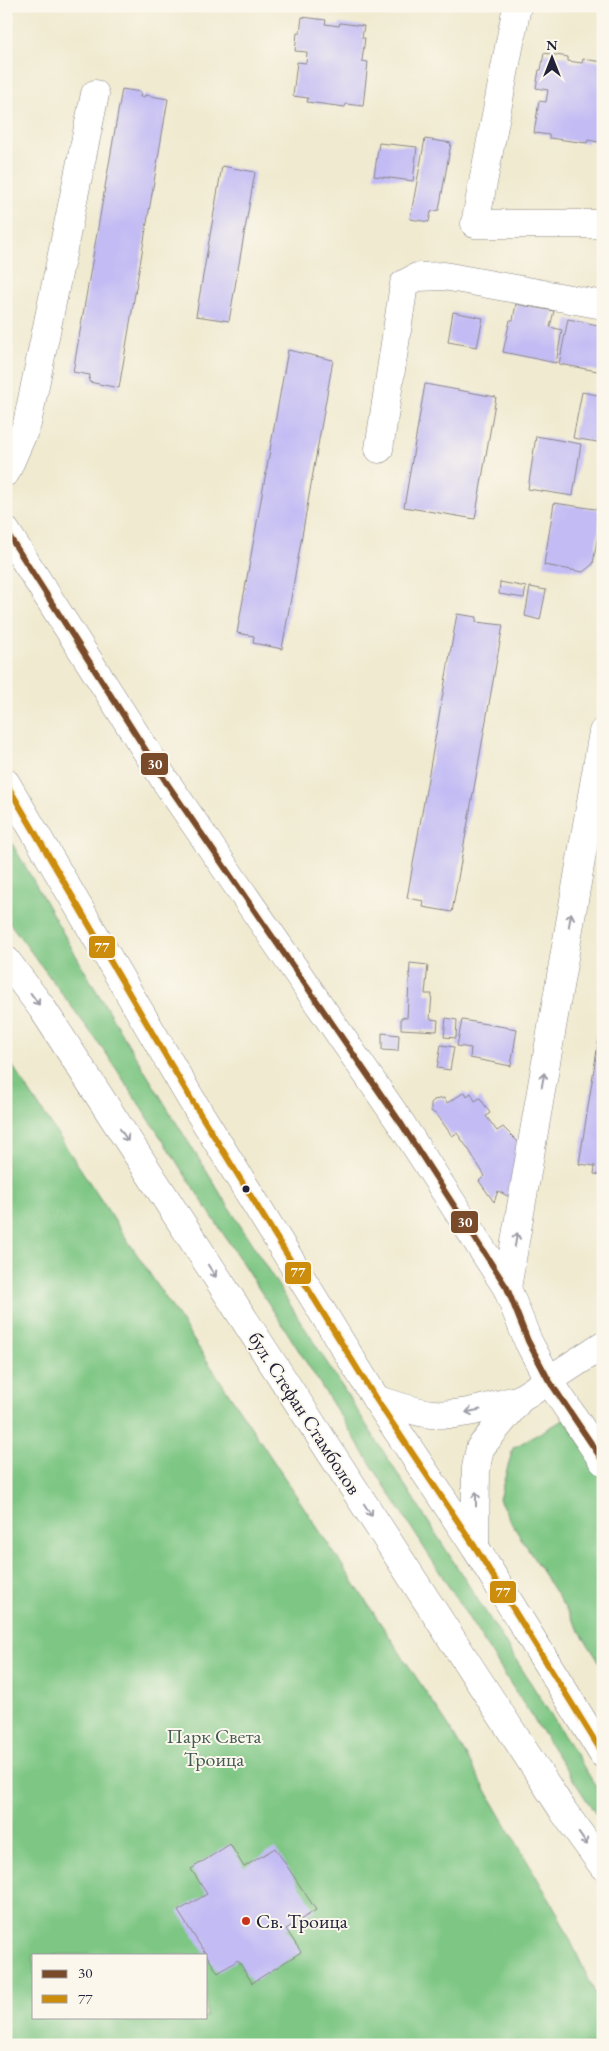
<svg xmlns="http://www.w3.org/2000/svg" width="609" height="2051" font-family="'EB Garamond',serif">
<style>
.green{fill:#7dc683;stroke:#50745f;fill-rule:evenodd}
.building{fill:#c2bbf4}
.lines{fill:none;stroke-linecap:round;stroke-linejoin:round}
.minor-casing{stroke:#898686;stroke-width:29}
.major-casing{stroke:#898686;stroke-width:29}
.minor{stroke:#fff;stroke-width:28}
.major{stroke:#fff;stroke-width:28}
.bus-1-casing{stroke:#fbf7ec;stroke-width:10}
.bus-2-casing{stroke:#fbf7ec;stroke-width:10}
.bus-1{stroke:#7a4b2a;stroke-width:6}
.bus-2{stroke:#cc8c0c;stroke-width:6}
.oneway{stroke:#9c9ca7}
.bus-dot{fill:#22223b;stroke:#fbf7ec;stroke-width:2}
.poi-dot{fill:#c8321e;stroke:#fbf7ec;stroke-width:2}
.labels{text-anchor:middle;dominant-baseline:central;stroke-width:4;stroke-linejoin:round;paint-order:stroke}
.street-label{font-size:20px;fill:#22223b;stroke:#fbf7ec}
.park-label{font-size:20px;fill:#425b54;stroke:#fbf7ec}
.poi-label{font-size:20px;fill:#22223b;stroke:#fbf7ec;text-anchor:start}
.line-badge{stroke:#fbf7ec;stroke-width:2}
.badge-label{font-size:14px;text-anchor:middle;font-weight:bold;fill:#fff}
</style>
<rect width="100%" height="100%" fill="#fbf7ec"/>
<filter id="ink" filterUnits="userSpaceOnUse"><feTurbulence type="fractalNoise" baseFrequency=".02" numOctaves="2"/><feDisplacementMap in="SourceGraphic" scale="10" xChannelSelector="R" yChannelSelector="G"/><feConvolveMatrix kernelMatrix="1 2 1 2 8 2 1 2 1" color-interpolation-filters="sRGB"/></filter>
<filter id="wash" filterUnits="userSpaceOnUse"><feTurbulence type="fractalNoise" baseFrequency=".0096" numOctaves="4" result="noise"/><feDisplacementMap in="SourceGraphic" scale="20" xChannelSelector="R" yChannelSelector="G"/><feGaussianBlur stdDeviation="1.12" result="paint"/><feColorMatrix in="noise" values="0 0 0 0 0 0 0 0 0 0 0 0 0 0 0 0 0 1.4 0 .05"/><feComposite in="paint" operator="in"/></filter>
<g filter="url(#wash)">
<rect width="100%" height="100%" fill="#f0ead0"/>
<path class="green" d="M6 833C45 900 82 968 122 1034 277 1289 440 1538 599 1791L603 1804V1825L517 1694 287 1332 106 1053 6 918Z
M6 1056 451 1730 558 1914 602 2008 603 2045H6ZM34 1955H206V2017H34Z
M565 1419 603 1478V1668L512 1524 499 1499 513 1448Z"/>
<g id="blocks">
<path class="building" d="M302 17 326 20 325 24 339 26 340 23 364 26 362 38H365L362 61 368 62 363 106 346 104 345 107 307 102 308 98 293 96 297 62 306 63 307 52 295 51 297 33H300Z
M544 53 568 57V61L582 63 583 59 603 62V143L588 140 587 143 549 138V135L534 133 539 101 546 102 548 90 536 88 539 70H541Z
M122 89 141 92 140 97H144L145 95 168 99 119 388 89 382 90 375 73 372Z
M425 139 451 143 439 210 431 212 429 222 410 219Z
M379 143 417 147 413 181 374 176Z
M222 166 255 172 229 321 196 316Z
M516 304 554 311 550 327 562 330 556 363 503 352 510 320H513Z
M453 312 483 318 477 347 448 342Z
M568 319 603 326V372L559 364Z
M288 350 333 360 282 649 253 643 254 636 237 633Z
M425 384 496 397 475 519 404 507Z
M582 392 603 396V443L573 438Z
M536 436 581 444 573 496 528 489Z
M554 503 602 510 593 564 583 572 544 565Z
M500 582 526 587 524 598 499 594Z
M530 587 546 590 540 620 525 616Z
M457 614 477 617 476 622 503 625 452 912 423 907 424 901 407 898Z
M410 963 428 965 425 994H432L430 1019 438 1020 437 1031 401 1029V1017L407 1018Z
M446 1018 457 1020 456 1038 444 1037Z
M602 1018H603V1175L594 1174 595 1166 579 1164Z
M462 1020 517 1029 511 1066 470 1058 471 1048 457 1046Z
M382 1033 399 1035 398 1051 382 1050Z
M441 1045 454 1047 450 1070 437 1068Z
M465 1092 467 1096 471 1093 475 1101 480 1098 490 1113 486 1116 497 1131 503 1127 526 1150 517 1201 498 1191 494 1202 479 1181 485 1176 469 1150 457 1133 452 1136 438 1116 431 1111V1103L434 1100 444 1098 447 1103Z
M230 1844 244 1867 275 1848 316 1910 286 1929 301 1952 252 1983 238 1960 218 1973 178 1911 207 1894 191 1869Z"/>
</g>
</g>
<g filter="url(#ink)">
<use href="#blocks" fill-opacity="0" stroke="#898686" stroke-width="1"/>
<g class="lines">
<defs>
<path id="minor" d="M517 6 475 224H603
M379 449 404 284 417 277 444 276 603 305
M6 472 27 424 95 94
M6 531 166 782 402 1125 507 1288 528 1341 548 1379 603 1461
M507 1288 603 732
M376 1399C395 1405 413 1412 432 1414 462 1417 491 1406 520 1399
M475 1547 476 1468 480 1448 520 1399 603 1345"/>
<path id="major" d="M6 783 191 1099 376 1399 475 1547 603 1754
M6 960 42 1008 564 1812 603 1866"/>
</defs>
<use href="#minor" class="minor-casing"/>
<use href="#major" class="major-casing"/>
<use href="#minor" class="minor"/>
<use href="#major" class="major"/>
<defs>
<path id="bus-1" d="M6 531 166 782 402 1125 507 1288 528 1341 548 1379 603 1461"/>
<path id="bus-2" d="M6 783 191 1099 376 1399 475 1547 603 1754"/>
</defs>
<use href="#bus-1" class="bus-1-casing"/>
<use href="#bus-2" class="bus-2-casing"/>
<use href="#bus-1" class="bus-1"/>
<use href="#bus-2" class="bus-2"/>
</g>
<defs><path id="oneway-shaft" d="M-6 0H5M1.5-3L5.5 0L1.5 3" fill="none" stroke-width="1.6" stroke-linecap="round" stroke-linejoin="round" transform="scale(1.25)"/></defs>
<g class="oneway">
<use href="#oneway-shaft" transform="translate(570 920) rotate(-80)"/>
<use href="#oneway-shaft" transform="translate(35 999) rotate(54)"/>
<use href="#oneway-shaft" transform="translate(543 1080) rotate(-80)"/>
<use href="#oneway-shaft" transform="translate(124 1135) rotate(57)"/>
<use href="#oneway-shaft" transform="translate(516 1240) rotate(-80)"/>
<use href="#oneway-shaft" transform="translate(212 1271) rotate(57)"/>
<use href="#oneway-shaft" transform="translate(473 1411) rotate(169)"/>
<use href="#oneway-shaft" transform="translate(476 1499) rotate(-90)"/>
<use href="#oneway-shaft" transform="translate(368 1510) rotate(57)"/>
<use href="#oneway-shaft" transform="translate(583 1839) rotate(55)"/>
</g>
</g>
<circle class="bus-dot" cx="246" cy="1189" r="4.5"/>
<circle class="poi-dot" cx="246" cy="1921" r="5"/>
<g class="labels">
<g class="street-label">
<text transform="translate(305 1413) rotate(57)">бул. Стефан Стамболов</text>
</g>
<g class="park-label">
<text x="214" y="1736">Парк Света<tspan x="214" dy="23">Троица</tspan></text>
</g>
<g class="poi-label">
<text x="256" y="1921">Св. Троица</text>
</g>
</g>
<g class="line-badge">
<rect x="140" y="752" width="29" height="24" rx="5" fill="#7a4b2a"/>
<rect x="88" y="935" width="28" height="24" rx="5" fill="#cc8c0c"/>
<rect x="450" y="1210" width="29" height="24" rx="5" fill="#7a4b2a"/>
<rect x="284" y="1261" width="28" height="24" rx="5" fill="#cc8c0c"/>
<rect x="489" y="1580" width="28" height="24" rx="5" fill="#cc8c0c"/>
</g>
<g class="badge-label">
<text x="155" y="769">30</text>
<text x="102" y="952">77</text>
<text x="465" y="1227">30</text>
<text x="298" y="1277">77</text>
<text x="503" y="1597">77</text>
</g>
<rect width="609" height="2051" fill="none" stroke="#fbf7ec" stroke-width="25"/>
<rect x="32" y="1954" width="175" height="65" fill="#fbf7ec" stroke="#a4a2a5"/>
<rect x="42" y="1970" width="25" height="8" fill="#7a4b2a" stroke="#a4a2a5"/>
<text x="78" y="1978" font-size="15" fill="#22223b">30</text>
<rect x="42" y="1995" width="25" height="8" fill="#cc8c0c" stroke="#a4a2a5"/>
<text x="78" y="2004" font-size="15" fill="#22223b">77</text>
<g transform="translate(552 58)" stroke="#fbf7ec" stroke-width="4" paint-order="stroke">
<path d="M0-4L9 19L0 12L-9 19Z" fill="#22223b"/>
<text y="-8" font-size="14" font-weight="bold" text-anchor="middle" fill="#22223b">N</text>
</g>
</svg>
